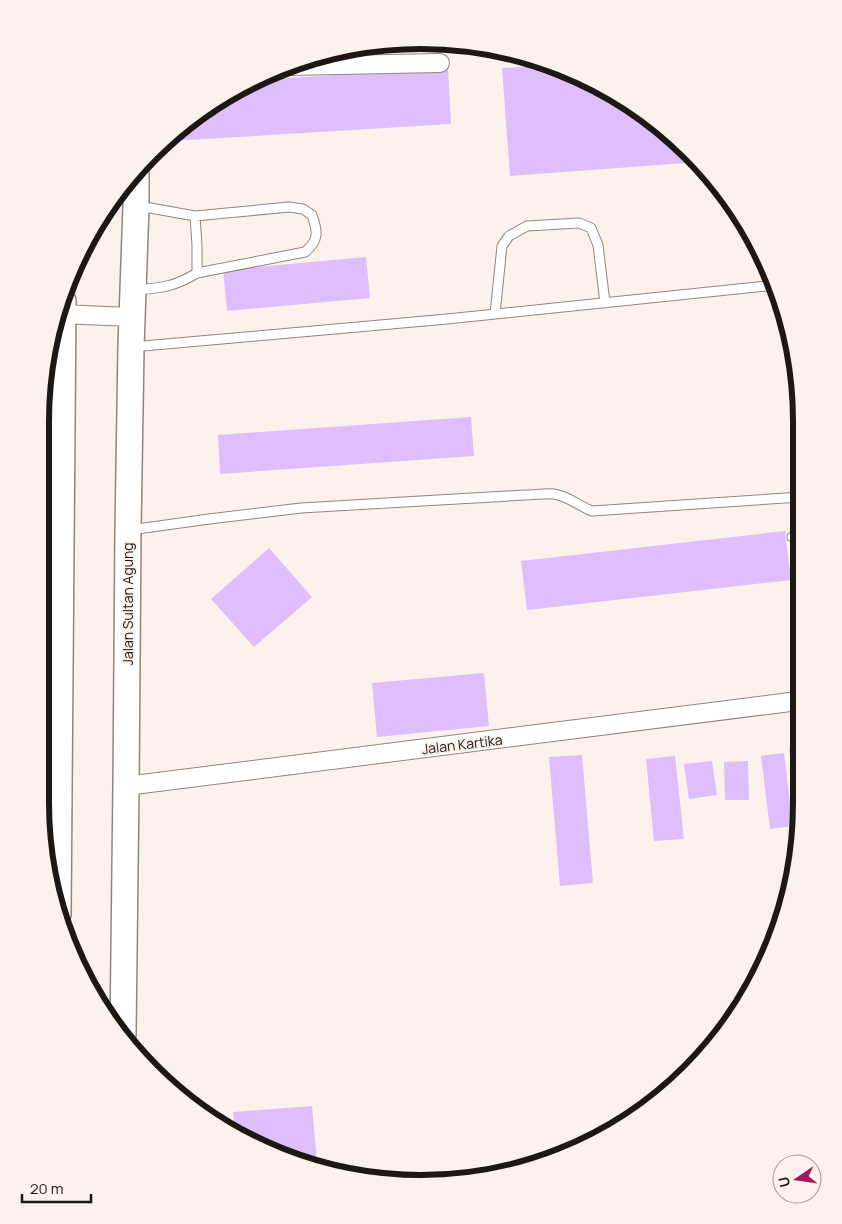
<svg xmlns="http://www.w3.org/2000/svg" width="842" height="1224" font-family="Manrope,sans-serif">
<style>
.building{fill:#debefd}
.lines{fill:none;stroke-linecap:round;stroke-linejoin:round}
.service-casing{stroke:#95847b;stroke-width:11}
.minor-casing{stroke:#95847b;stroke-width:20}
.secondary-casing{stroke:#95847b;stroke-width:28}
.service{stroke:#fff;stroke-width:9}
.minor{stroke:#fff;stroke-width:18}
.secondary{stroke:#fff;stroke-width:25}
.labels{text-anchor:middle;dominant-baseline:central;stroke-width:4;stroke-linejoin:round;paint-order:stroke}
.street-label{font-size:14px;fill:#1e1814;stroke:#fdf1eb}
.rim{fill:none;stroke:#1e1814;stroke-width:6}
</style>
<rect width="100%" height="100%" fill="#fdf1eb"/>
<path class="building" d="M552 65 567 69 632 104 690 151 699 162 510 176 502 68Z
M448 68 451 124 172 141 171 136 209 104 255 80Z
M366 257 370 298 227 311 223 270Z
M471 417 474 456 220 474 218 435Z
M785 531 791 580 527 610 521 561Z
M269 548 312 597 254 647 211 599Z
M484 673 489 726 377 737 372 683Z
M797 747 796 793H795L789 748Z
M784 753 793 826 770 829 761 756Z
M41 755H42L45 796 40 797Z
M582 755 593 883 560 886 549 757Z
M675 756 684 839 654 841 646 759Z
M712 761 717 795 689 799 684 764Z
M748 761 749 800H725L724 762Z
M312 1106 317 1162 309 1163 275 1155 235 1131 233 1112Z"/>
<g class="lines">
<defs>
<path id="service" d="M139 206 195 216 289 207 303 209 312 215C318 232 319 240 305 252L197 273
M770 270 772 285
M135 290C161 288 174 287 197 273V245L195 216
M495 314 502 246 509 236 527 226 579 223 591 228 598 245 605 303
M132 347 447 319 776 285
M130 530 209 519 301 508 525 495C534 495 545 493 554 494 568 496 579 506 592 511L801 497
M792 537 800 536"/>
<path id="minor" d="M287 66 440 63
M59 314 131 317
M43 627 60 628
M126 786 798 701
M40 802 59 801"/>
<path id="secondary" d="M58 914 63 301
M123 1034 126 786 128 531 131 347 136 206V174"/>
</defs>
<use href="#service" class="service-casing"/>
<use href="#minor" class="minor-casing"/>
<use href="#secondary" class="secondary-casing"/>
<use href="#service" class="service"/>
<use href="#minor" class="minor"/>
<use href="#secondary" class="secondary"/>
</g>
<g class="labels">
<g class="street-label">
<text transform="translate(127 604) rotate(-90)">Jalan Sultan Agung</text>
<text transform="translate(462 744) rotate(-7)">Jalan Kartika</text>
</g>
</g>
<path d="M0 0H842V1224H0ZM421 49H421A372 372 0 0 1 793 421V803A372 372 0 0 1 421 1175H421A372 372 0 0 1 49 803V421A372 372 0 0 1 421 49Z" fill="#fdf1eb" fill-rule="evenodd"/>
<path class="rim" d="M421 49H421A372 372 0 0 1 793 421V803A372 372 0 0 1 421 1175H421A372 372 0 0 1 49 803V421A372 372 0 0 1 421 49Z"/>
<g transform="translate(797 1179) rotate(257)"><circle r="24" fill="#fdf1eb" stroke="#a49a95"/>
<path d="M0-4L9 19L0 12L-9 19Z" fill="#a21860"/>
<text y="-8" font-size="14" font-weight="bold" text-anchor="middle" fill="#1e1814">U</text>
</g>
<path d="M22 1194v8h69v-8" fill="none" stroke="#1e1814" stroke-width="2.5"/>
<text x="30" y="1194" font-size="15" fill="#1e1814" stroke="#fdf1eb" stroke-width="4" paint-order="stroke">20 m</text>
</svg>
